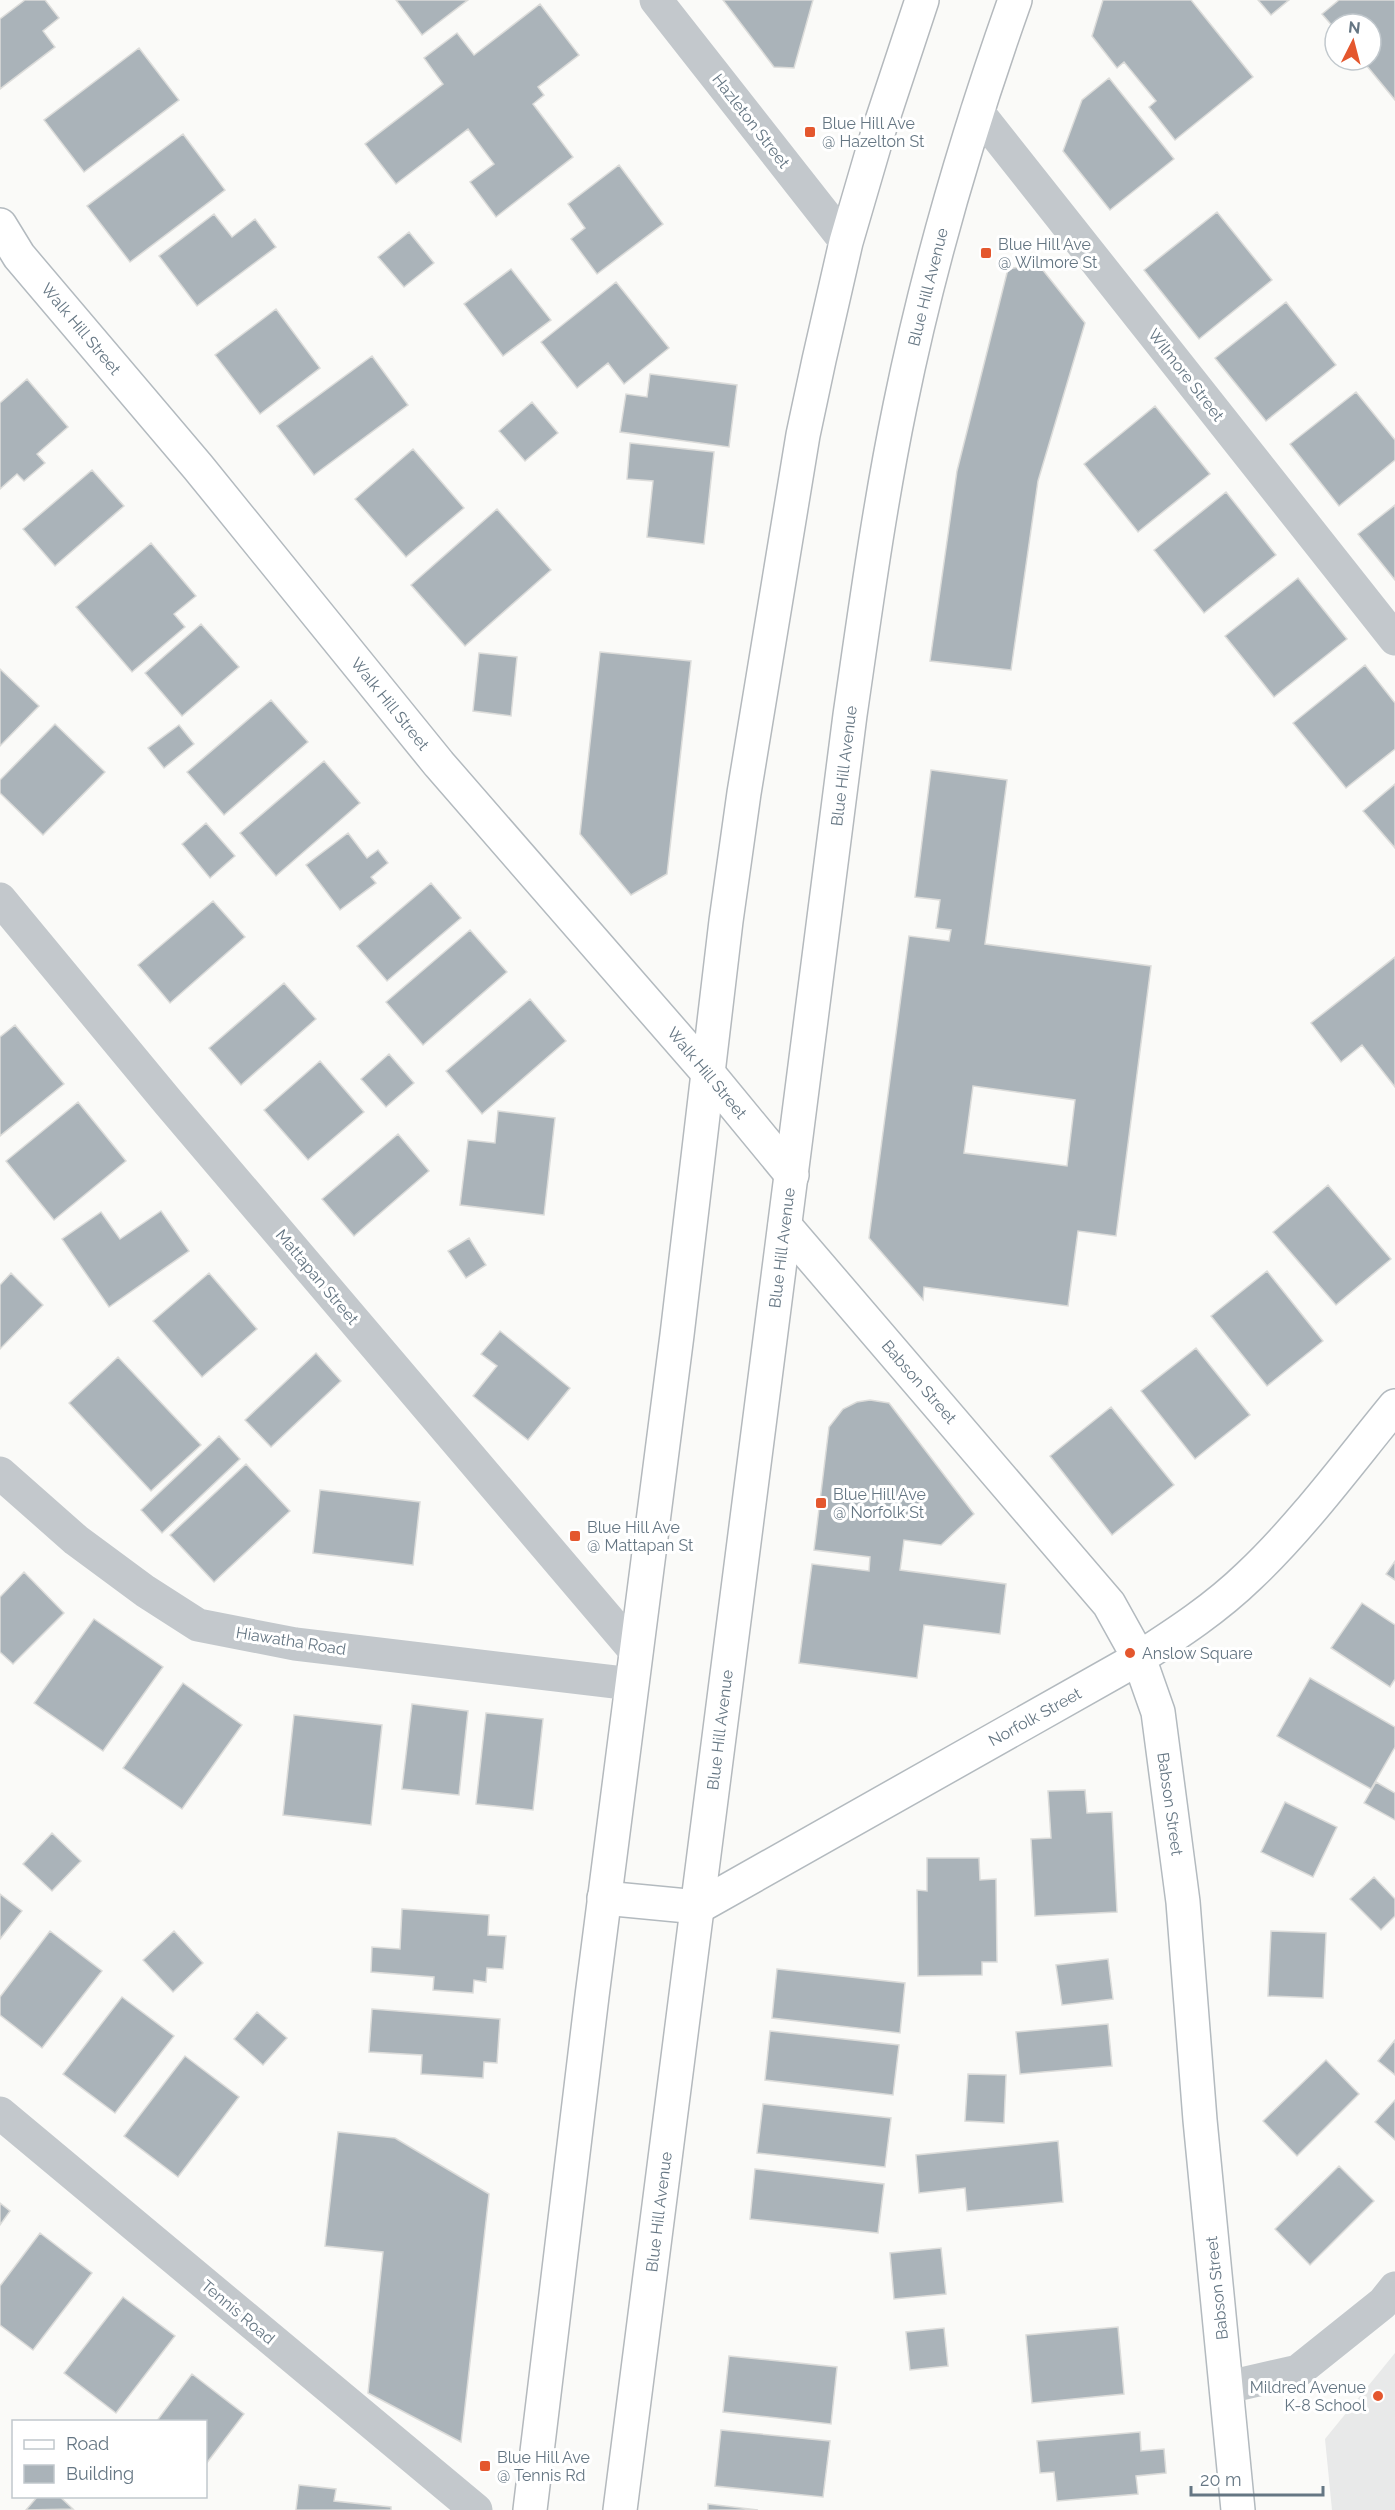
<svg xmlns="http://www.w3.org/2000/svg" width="1395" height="2510" font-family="Raleway,sans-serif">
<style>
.built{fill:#e8e9e9}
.building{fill:#aab3b9;stroke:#dcdcda;stroke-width:1.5;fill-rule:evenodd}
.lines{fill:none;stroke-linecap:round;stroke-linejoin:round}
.secondary-casing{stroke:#b3babf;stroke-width:36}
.trunk-casing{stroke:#b4b9bd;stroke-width:36}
.minor{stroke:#c3c8cc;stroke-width:33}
.secondary{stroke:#fff;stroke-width:33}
.trunk{stroke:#fff;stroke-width:33}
.poi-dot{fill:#e4572e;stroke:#fff;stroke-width:2}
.labels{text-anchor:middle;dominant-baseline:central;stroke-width:6;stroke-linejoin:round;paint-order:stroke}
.street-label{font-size:16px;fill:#657683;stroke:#fff}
.poi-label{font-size:16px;fill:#657683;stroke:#fff;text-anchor:start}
</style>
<rect width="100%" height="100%" fill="#fafaf8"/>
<path class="built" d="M1395 2353V2510H1332L1325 2439Z"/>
<path class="building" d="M25 0H45L59 18 43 31 55 47 0 89V19Z
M396 0H468L422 35Z
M723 0H813L794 68 774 67Z
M1103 0H1191L1253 77 1175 140 1149 107 1156 101 1124 62 1117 68 1092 36Z
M1258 0H1289L1271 15Z
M1339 0H1395V100L1362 60H1371V24H1335V29L1322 14Z
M540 4 579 55 538 87 544 95 533 104 573 157 496 217 470 182 494 164 468 129 396 184 365 144 443 84 424 58 457 33 474 55Z
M139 48 179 100 84 172 44 120Z
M1109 78 1174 159 1110 210 1063 151 1082 100Z
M183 134 225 190 130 262 87 206Z
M619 165 663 224 597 274 571 239 585 228 568 204Z
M1217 212 1272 280 1199 339 1144 270Z
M214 214 232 237 255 219 276 247 197 306 159 256Z
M409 232 434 263 404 287 378 257Z
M1038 264 1085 323 1038 481 1011 670 930 661 957 471 1008 269Z
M511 269 551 320 503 356 464 304Z
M616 282 669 348 624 384 608 363 577 388 541 342Z
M1286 302 1336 365 1266 421 1215 358Z
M276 309 320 368 260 414 215 355Z
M372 356 408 405 314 475 277 426Z
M650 374 737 385 729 447 620 432 626 394 647 397Z
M27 379 68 427 37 454 45 463 24 481 17 474 0 489V403Z
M1356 392 1395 440V460L1339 506 1290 444Z
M532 402 558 433 525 461 499 431Z
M1155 406 1210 474 1138 532 1084 464Z
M630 443 714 452 704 544 647 537 653 481 627 479Z
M413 449 464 508 406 557 355 499Z
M92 470 124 506 55 566 23 529Z
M1226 492 1276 555 1204 613 1154 550Z
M1395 505V580L1358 534Z
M497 509 551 570 465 646 411 585Z
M151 543 196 596 174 614 185 627 132 672 76 607Z
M1298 578 1347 639 1274 697 1225 636Z
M201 624 239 667 182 716 145 673Z
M600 652 691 661 667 874 631 895 580 834Z
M479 653 517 657 511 716 473 711Z
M1365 665 1395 703V749L1346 788 1293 723Z
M0 669 39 706 0 746Z
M271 700 308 742 224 815 187 772Z
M55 724 105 772 43 835 0 793V780Z
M179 725 194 744 164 768 148 748Z
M324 761 360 803 276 876 240 833Z
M931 770 1007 780 985 944 1151 966 1116 1236 1078 1231 1068 1306 924 1287 923 1300 869 1238 909 936 949 941 951 930 936 928 940 900 915 897ZM973 1086 1075 1100 1067 1166 964 1153Z
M1395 784V848L1363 811Z
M206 823 235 856 210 878 182 844Z
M348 833 367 858 378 850 388 863 371 877 376 883 340 910 306 865Z
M431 883 461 918 387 981 357 946Z
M213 901 245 937 170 1003 138 965Z
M470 930 507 972 423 1045 386 1002Z
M1395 957V1087L1362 1045 1341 1062 1311 1023Z
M284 983 316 1019 241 1085 209 1048Z
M530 999 566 1041 482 1114 446 1071Z
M15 1025 64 1084 0 1136V1037Z
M389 1054 414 1083 386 1107 361 1079Z
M320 1061 364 1112 308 1160 264 1110Z
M78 1102 126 1161 54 1220 6 1161Z
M498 1111 555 1118 544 1215 460 1205 468 1140 495 1143Z
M398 1134 429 1171 354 1236 322 1199Z
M1328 1185 1391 1259 1336 1305 1273 1232Z
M161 1211 189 1251 109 1307 62 1239 101 1212 120 1239Z
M469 1238 486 1265 466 1278 448 1251Z
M1267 1271 1323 1341 1267 1386 1211 1316Z
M11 1273 43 1305 0 1349V1285Z
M209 1273 257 1329 202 1377 153 1321Z
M500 1331 570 1388 528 1440 473 1396 497 1366 481 1354Z
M1196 1348 1250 1415 1195 1459 1141 1391Z
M316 1353 341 1381 271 1447 245 1420Z
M118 1357 201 1445 151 1491 69 1403Z
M870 1400 889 1403 974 1514 941 1545 904 1540 900 1570 1006 1584 1000 1634 924 1625 917 1678 799 1663 812 1564 869 1571 870 1557 814 1550 829 1427 843 1409 857 1402Z
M1111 1407 1174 1485 1112 1535 1050 1456Z
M219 1436 240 1459 162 1533 141 1510Z
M246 1464 290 1511 214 1582 170 1535Z
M320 1490 420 1502 413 1565 313 1553Z
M1395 1561V1580L1386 1574Z
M24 1572 64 1613 13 1664 0 1652V1597Z
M1362 1603 1395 1625V1679L1390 1687 1331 1648Z
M94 1619 163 1667 103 1751 34 1703Z
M1310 1678 1395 1727V1747L1371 1789 1277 1736Z
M183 1683 242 1725 182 1809 123 1768Z
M412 1704 468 1711 459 1795 402 1789Z
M486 1713 543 1719 533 1810 476 1804Z
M294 1715 382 1725 371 1825 283 1815Z
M1376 1782 1395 1793V1820L1364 1803Z
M1085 1790 1087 1813 1112 1812 1117 1912 1035 1916 1031 1839 1051 1838 1048 1791Z
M1285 1802 1337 1827 1313 1877 1261 1852Z
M52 1833 81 1861 52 1891 23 1864Z
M927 1858H979L980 1880 996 1879 997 1962H982V1975L918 1976 917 1890 927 1891Z
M1374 1877 1395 1899V1916L1381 1930 1350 1899Z
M0 1894 22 1911 0 1939Z
M402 1909 489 1915 488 1935 506 1936 503 1969 487 1968 486 1982 474 1980 473 1993 433 1990 434 1977 371 1972 372 1947 400 1949Z
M50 1931 102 1971 42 2048 0 2015V1997Z
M174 1931 203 1963 173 1992 143 1960Z
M1271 1931 1326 1933 1323 1998 1268 1996Z
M1108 1959 1113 1999 1062 2005 1056 1965Z
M777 1969 905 1983 900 2033 772 2018Z
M122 1997 174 2036 115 2113 63 2074Z
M372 2009 500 2019 497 2063 484 2062 483 2078 421 2074 422 2055 369 2052Z
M257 2012 287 2038 263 2065 234 2039Z
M1108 2024 1112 2066 1020 2074 1016 2032Z
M770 2031 899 2045 893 2095 765 2080Z
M1395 2040V2075L1378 2061Z
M185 2056 239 2097 178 2177 124 2136Z
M1326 2060 1359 2094 1297 2156 1263 2121Z
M968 2074 1006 2075 1004 2123 965 2121Z
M1395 2100V2140L1375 2122Z
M763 2104 891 2118 885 2167 757 2153Z
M338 2132 395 2138 489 2194 461 2442 368 2393 383 2252 325 2246Z
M1058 2141 1063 2202 967 2211 965 2188 919 2193 916 2155Z
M1339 2166 1374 2201 1310 2265 1275 2229Z
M755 2169 884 2184 878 2233 750 2219Z
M0 2203 10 2211 0 2225Z
M40 2233 92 2273 33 2350 0 2325V2286Z
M941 2248 946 2294 894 2299 890 2253Z
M123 2297 175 2336 116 2413 64 2373Z
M1118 2327 1124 2394 1032 2403 1026 2335Z
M944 2328 948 2366 910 2370 906 2332Z
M729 2356 837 2367 831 2424 723 2412Z
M192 2374 244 2414 206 2464V2422H156Z
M721 2430 830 2441 823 2497 715 2486Z
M1140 2432 1141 2451 1164 2449 1166 2473 1136 2476 1138 2494 1057 2501 1054 2472 1040 2473 1037 2441Z
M299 2485 336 2489 334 2501 391 2507V2510H296Z
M38 2496H59L73 2509 26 2510Z
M708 2504 758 2510H708Z"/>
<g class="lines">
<defs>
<path id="secondary" d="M0 225 19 256 198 467 439 764 708 1073 792 1175
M785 1226 1109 1604 1139 1658 1158 1712 1183 1902 1200 2120 1238 2510
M604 1898 698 1907 1139 1658C1178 1633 1216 1608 1249 1576 1302 1526 1349 1462 1395 1406"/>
<path id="trunk" d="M530 2510 592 1996 677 1335 726 921 744 793 803 435 819 360 846 242 877 136 922 0
M620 2510 850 715C865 612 879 508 900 406 928 268 968 132 1015 0"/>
</defs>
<use href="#secondary" class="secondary-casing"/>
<use href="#trunk" class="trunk-casing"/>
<path class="minor" d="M656 0 846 242
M977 111 1395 639
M0 899 168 1102 636 1652
M0 1473 76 1540 145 1591 198 1625 295 1644 632 1684
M0 2113 476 2510
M1228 2387 1298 2371 1383 2303 1395 2288"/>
<use href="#secondary" class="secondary"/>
<use href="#trunk" class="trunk"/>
</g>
<g class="poi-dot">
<rect x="804" y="126" width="12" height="12" rx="3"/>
<rect x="980" y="247" width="12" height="12" rx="3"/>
<rect x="815" y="1497" width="12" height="12" rx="3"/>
<rect x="569" y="1530" width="12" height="12" rx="3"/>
<circle cx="1130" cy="1653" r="6"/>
<circle cx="1378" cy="2396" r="6"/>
<rect x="479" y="2460" width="12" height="12" rx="3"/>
</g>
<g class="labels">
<g class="street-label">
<text transform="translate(751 121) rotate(52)">Hazleton Street</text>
<text transform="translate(928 287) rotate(-76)">Blue Hill Avenue</text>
<text transform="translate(81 329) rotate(50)">Walk Hill Street</text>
<text transform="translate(1186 375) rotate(52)">Wilmore Street</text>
<text transform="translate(390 704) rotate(51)">Walk Hill Street</text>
<text transform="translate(844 766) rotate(-83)">Blue Hill Avenue</text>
<text transform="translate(707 1073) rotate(50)">Walk Hill Street</text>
<text transform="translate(782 1248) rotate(-83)">Blue Hill Avenue</text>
<text transform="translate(317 1277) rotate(50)">Mattapan Street</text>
<text transform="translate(919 1382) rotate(49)">Babson Street</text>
<text transform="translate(291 1641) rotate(9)">Hiawatha Road</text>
<text transform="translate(1035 1717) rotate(-29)">Norfolk Street</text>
<text transform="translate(720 1730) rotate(-83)">Blue Hill Avenue</text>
<text transform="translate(1170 1804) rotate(82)">Babson Street</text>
<text transform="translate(659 2212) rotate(-83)">Blue Hill Avenue</text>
<text transform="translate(1217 2288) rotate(-96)">Babson Street</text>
<text transform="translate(238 2312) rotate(40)">Tennis Road</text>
</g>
<g class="poi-label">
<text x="822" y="123">Blue Hill Ave<tspan x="822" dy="18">@ Hazelton St</tspan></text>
<text x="998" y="244">Blue Hill Ave<tspan x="998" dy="18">@ Wilmore St</tspan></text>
<text x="833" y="1494">Blue Hill Ave<tspan x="833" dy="18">@ Norfolk St</tspan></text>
<text x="587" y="1527">Blue Hill Ave<tspan x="587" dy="18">@ Mattapan St</tspan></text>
<text x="1142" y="1653">Anslow Square</text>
<text x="1366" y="2387" text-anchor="end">Mildred Avenue<tspan x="1366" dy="18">K-8 School</tspan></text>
<text x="497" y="2457">Blue Hill Ave<tspan x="497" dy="18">@ Tennis Rd</tspan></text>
</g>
</g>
<rect x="12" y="2420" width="195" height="78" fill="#ffffff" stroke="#c1c8cd" stroke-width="1.5"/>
<rect x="24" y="2440" width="30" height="9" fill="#ffffff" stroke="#c1c8cd" stroke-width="1.5"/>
<text x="66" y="2450" font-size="18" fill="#657683">Road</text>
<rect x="24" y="2465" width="30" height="18" fill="#aab3b9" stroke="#c1c8cd" stroke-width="1.5"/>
<text x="66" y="2480" font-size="18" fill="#657683">Building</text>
<g transform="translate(1353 42) rotate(6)"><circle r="28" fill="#ffffff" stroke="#c1c8cd" stroke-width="1.5"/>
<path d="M0-4.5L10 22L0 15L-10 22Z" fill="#e4572e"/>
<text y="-9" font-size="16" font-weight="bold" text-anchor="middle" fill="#657683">N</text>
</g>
<path d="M1191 2486v9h132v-9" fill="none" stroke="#657683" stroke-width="3"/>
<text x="1200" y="2486" font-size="18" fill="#657683" stroke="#ffffff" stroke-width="4.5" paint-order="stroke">20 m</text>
</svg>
